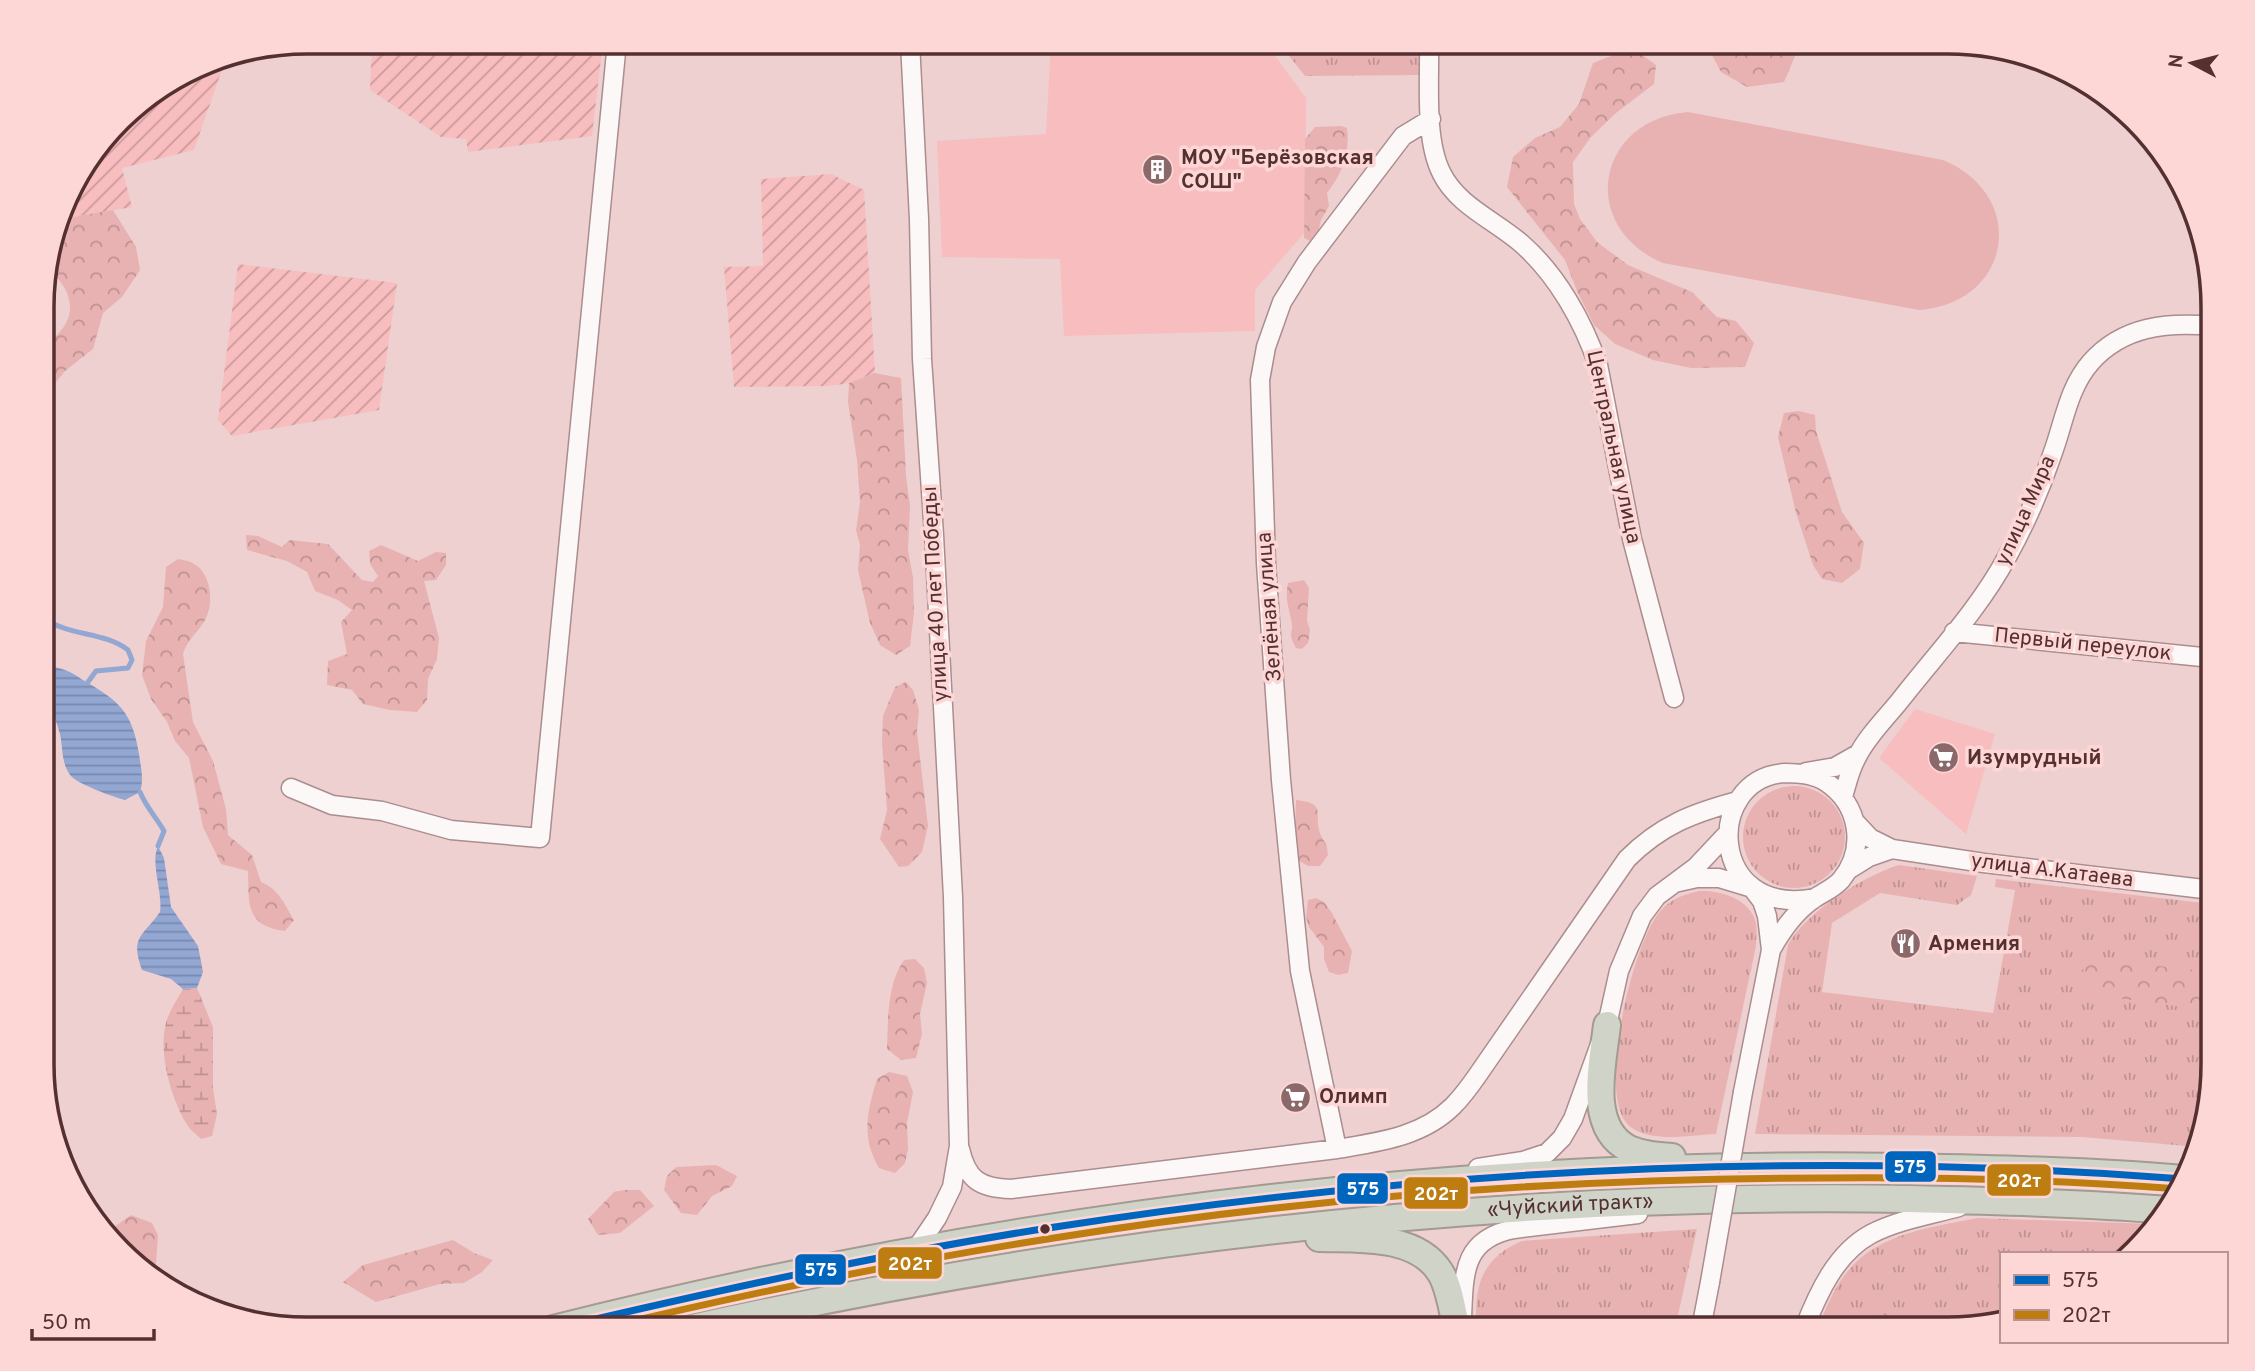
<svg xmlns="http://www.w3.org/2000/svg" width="2255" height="1371" font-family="Overpass,sans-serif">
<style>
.built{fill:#f8bdbe}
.industrial{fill:url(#industrial-furrows)}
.grass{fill:url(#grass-tufts)}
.forest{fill:url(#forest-crowns)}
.wetland{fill:url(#wetland-marsh)}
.pitch{fill:#e8b2b2}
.water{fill:url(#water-rules)}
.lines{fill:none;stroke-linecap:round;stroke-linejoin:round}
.stream{stroke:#93a7d3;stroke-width:5}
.minor-casing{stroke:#ab8d8f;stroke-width:21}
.highway-casing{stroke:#a39a91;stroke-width:30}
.minor{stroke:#fdf8f8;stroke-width:18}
.highway{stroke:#d0d3c8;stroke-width:26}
.minor-bridge-casing{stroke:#ab8d8f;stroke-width:21;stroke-linecap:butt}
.minor-bridge{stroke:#fdf8f8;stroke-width:18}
.bus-1-casing{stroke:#fdd6d6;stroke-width:12}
.bus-2-casing{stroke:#fdd6d6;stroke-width:12}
.bus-1{stroke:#0065bd;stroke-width:7}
.bus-2{stroke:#be7d11;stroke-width:7}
.bus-dot{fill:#553031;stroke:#fdd6d6;stroke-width:2.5}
.labels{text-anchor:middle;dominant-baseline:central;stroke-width:7;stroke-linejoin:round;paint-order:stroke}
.poi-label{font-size:21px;font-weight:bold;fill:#553031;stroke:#fdd6d6;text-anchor:start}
.street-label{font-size:21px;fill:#553031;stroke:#fdd6d6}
.rim{fill:none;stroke:#553031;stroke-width:3.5}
.line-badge{stroke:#fdd6d6;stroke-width:2.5}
.badge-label{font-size:19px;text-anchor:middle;font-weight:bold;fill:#fff}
</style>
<defs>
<pattern id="industrial-furrows" width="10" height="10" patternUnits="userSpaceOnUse" patternTransform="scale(1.75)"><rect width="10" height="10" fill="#f8bdbe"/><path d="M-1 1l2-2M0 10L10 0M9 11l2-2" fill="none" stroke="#cc9a9b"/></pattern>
<pattern id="grass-tufts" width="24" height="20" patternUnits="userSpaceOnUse" patternTransform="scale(1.75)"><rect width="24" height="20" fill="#e8b2b2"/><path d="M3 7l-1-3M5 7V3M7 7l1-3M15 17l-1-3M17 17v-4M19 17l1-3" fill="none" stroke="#bf9191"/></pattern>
<pattern id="forest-crowns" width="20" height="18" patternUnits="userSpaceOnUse" patternTransform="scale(1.75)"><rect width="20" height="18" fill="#e8b2b2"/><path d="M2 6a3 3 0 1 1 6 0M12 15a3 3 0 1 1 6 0" fill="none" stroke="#bf9191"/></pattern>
<pattern id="wetland-marsh" width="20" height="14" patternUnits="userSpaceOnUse" patternTransform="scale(1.75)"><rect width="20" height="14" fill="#e8b2b2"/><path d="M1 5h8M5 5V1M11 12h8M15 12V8" fill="none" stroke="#bf9191"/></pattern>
<pattern id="water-rules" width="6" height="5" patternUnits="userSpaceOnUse" patternTransform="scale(1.75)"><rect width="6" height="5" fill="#93a7d3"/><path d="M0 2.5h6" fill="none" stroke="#7b88ac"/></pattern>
</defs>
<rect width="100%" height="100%" fill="#efd0d0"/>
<path class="built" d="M1051 42H1265L1306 98 1305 232 1255 290V331L1064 336 1060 259 942 257 937 141 1046 134Z
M1915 709 1995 734 1966 834 1879 758Z"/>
<path class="industrial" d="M372 42H603L592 136 468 152 466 139 441 137 370 90Z
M226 58 194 150 122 168 132 207 73 217 44 299V273L69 189 132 108 206 62Z
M831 174 864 190 875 373 849 383 830 386 734 387 724 267 763 266 761 179Z
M238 264 397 283 379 410 232 436 218 420Z"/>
<path class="grass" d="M1278 42H1420L1421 75 1305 76Z
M1743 837a51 51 0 1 1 102 0a51 51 0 1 1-102 0Z
M1899 865 1977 876 1971 895 1957 905 1880 893 1832 923 1822 992 1993 1013 2015 890 1995 887 1996 879 2212 904V1081L2199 1147 2082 1137 1755 1134 1788 945C1806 912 1863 876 1899 865Z
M1699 891C1718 890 1745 897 1754 917 1758 926 1756 936 1756 946L1716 1134C1690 1135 1655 1143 1632 1128 1593 1103 1633 945 1658 914 1668 900 1682 895 1699 891Z
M1977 1218 2154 1224 2123 1254H2001V1318L1965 1328 1817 1329C1826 1309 1834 1287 1848 1271 1878 1233 1933 1227 1977 1218Z
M1697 1229 1675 1329H1477C1473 1286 1482 1258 1522 1241Z"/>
<path class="forest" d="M1705 42H1808L1798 49 1784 82 1747 87 1721 72Z
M1619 53 1641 54 1656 65 1654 84 1616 113 1591 137 1573 162 1574 204 1580 219 1597 242 1628 265 1692 292 1717 317 1736 321 1754 343 1745 367 1691 368 1653 360 1615 344 1594 325 1577 291 1565 260 1507 187 1513 157 1535 138 1560 127 1579 104 1593 63Z
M1341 126 1347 128C1350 154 1343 172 1327 193L1329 206 1321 220 1317 238 1312 242 1304 238 1305 139 1315 127Z
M113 210 136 247 140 270 122 297 103 313 93 349 65 371 52 387 50 420 44 432V349C51 340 63 331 67 321 75 304 66 285 53 274L73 217Z
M875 373 901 378 906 476 910 506 908 550 913 578 914 613 910 646 896 655 880 645 870 623 858 570 860 545 856 530 860 502 857 460 848 402 849 383Z
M1799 411 1815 415 1816 431 1842 512 1864 543 1860 569 1842 583 1822 579 1813 565 1796 513 1778 437 1784 413Z
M246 535 258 536 282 547 290 540 328 544 362 580 373 582 378 576 370 564 369 551 381 545 418 561 436 552 446 553V565L436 580 424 581 439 638 437 659 428 679 427 700 417 712 390 710 363 704 352 690 327 685 328 661 347 654 341 622 352 610 338 600 315 591 307 572 287 561 247 550Z
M178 559C183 560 190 561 194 564 211 573 214 602 206 618 200 631 187 639 183 654L193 722 213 761 226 809 228 835 252 855 261 882C279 889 285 905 294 920L285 931C245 926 249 904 248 871L221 864 203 827 189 758 175 741 167 722 151 699 142 675 146 641 163 607 166 567Z
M1304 580 1309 588 1307 621 1310 630 1308 643 1302 649 1296 648C1286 631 1295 633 1291 619 1288 605 1285 598 1288 583Z
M906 682 913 690 919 710 917 732 928 826 922 852 908 866 899 867 880 839 887 810 882 743 883 716 895 687Z
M1296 800C1328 804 1313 812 1320 833 1324 844 1327 840 1328 855L1320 866H1308L1299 861 1295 848Z
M1316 898 1324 902 1332 913 1352 951 1348 973 1338 975 1329 972 1324 959V947L1309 927 1306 917 1308 900Z
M2089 958 2212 972V1011L2116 998 2089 992 2081 976Z
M915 959 924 968 927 983 920 1014 922 1034 916 1058 901 1060 887 1049C888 1020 887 984 904 960Z
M889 1072 907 1076 913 1092 907 1123 908 1149 905 1163 895 1173 879 1168C861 1137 867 1112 877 1079Z
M716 1165 737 1176 732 1186 712 1196 697 1215 681 1213 664 1190 667 1176 676 1167Z
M624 1190H640L654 1206 620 1233 598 1235 588 1219 614 1192Z
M131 1215 152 1223 158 1235 155 1280 107 1232Z
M453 1240 474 1253 493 1260 482 1272 464 1283 440 1284 376 1302 343 1282 363 1265Z
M1887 1313 1893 1316 1896 1328H1860L1868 1318Z"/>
<path class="wetland" d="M197 988 213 1027V1088L217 1114 212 1136 201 1139C196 1134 189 1129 186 1123 171 1098 158 1052 166 1023 169 1011 177 1000 183 989Z"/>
<path class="pitch" d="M1688 112 1943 160C2029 196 2012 303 1919 310L1663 263C1578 227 1595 120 1688 112Z"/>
<path class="water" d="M53 667C67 669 72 673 83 680 119 701 132 711 139 754 141 768 144 779 140 792L125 800C113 797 78 784 71 776 61 764 63 748 60 734 54 712 43 693 45 670Z
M158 846 164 858 171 907 198 946 203 972 197 988 183 989 171 979 142 970C130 937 142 937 160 912 163 892 150 863 158 846Z"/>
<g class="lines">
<path class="stream" d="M48 621C73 636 104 632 128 650L132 660 128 668 96 671 88 682
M140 792C146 807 156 817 164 831L158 846"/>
<defs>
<path id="minor" d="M910 42 919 219 922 359 934 535 953 897 959 1146 952 1187 937 1218 916 1249
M1429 42C1430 81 1424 140 1442 174 1458 206 1496 221 1522 244 1557 275 1583 321 1598 365L1632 539 1674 698
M1954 632 2212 658
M1806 772 1835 767 1858 754
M291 788 332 805 382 811 451 830 540 838 617 42
M1843 797C1847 783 1850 769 1857 757 1867 736 1888 716 1902 698 1938 652 1979 609 2007 557 2025 525 2040 490 2052 455 2064 423 2068 388 2091 362 2123 326 2167 322 2212 326
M1856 823 1870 838 1892 849 1984 863 2212 890
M1848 870 1869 857 1892 849
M1679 882 1697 878H1719L1752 888 1762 901 1767 916 1771 950 1743 1092
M1771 950C1782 930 1795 911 1815 898 1824 892 1834 888 1841 880 1867 848 1859 804 1826 782 1814 774 1799 773 1785 773 1703 778 1708 919 1815 898
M960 1149C967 1180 980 1188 1011 1189L1337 1149C1378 1142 1422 1137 1453 1106 1462 1097 1470 1086 1477 1076L1627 859C1661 825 1693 813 1738 801
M1337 1149 1300 971 1281 780 1266 563 1260 380 1266 347 1282 302 1307 262 1403 136 1431 119
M1478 1168 1523 1161 1547 1153 1562 1138 1573 1119 1607 1025 1619 971 1642 916 1657 896 1696 867 1727 834
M1462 1318C1464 1274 1462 1239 1514 1229L1638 1214
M1701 1329 1710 1282
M1804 1329C1818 1293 1836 1253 1871 1234 1898 1220 1930 1215 1959 1207"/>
<g id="highway">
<path d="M1607 1025C1603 1062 1586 1128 1629 1149 1643 1155 1657 1156 1672 1157"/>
<path d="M1319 1238C1357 1239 1416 1234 1440 1272 1450 1287 1452 1311 1457 1329"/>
<path d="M553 1329C997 1218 1445 1159 1904 1167 1997 1169 2091 1171 2184 1179"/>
<path id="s1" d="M688 1329C1088 1240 1496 1192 1907 1199 1994 1201 2082 1203 2169 1210"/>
</g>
</defs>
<use href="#minor" class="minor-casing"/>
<use href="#highway" class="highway-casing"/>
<use href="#minor" class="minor"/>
<use href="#highway" class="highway"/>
<defs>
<path id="minor-bridge" d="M1710 1282 1743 1092"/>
</defs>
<use href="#minor-bridge" class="minor-bridge-casing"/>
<use href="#minor-bridge" class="minor-bridge"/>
<defs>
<path id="bus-1" d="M553 1329C720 1290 886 1253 1055 1227 1427 1169 1808 1150 2184 1179"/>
<path id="bus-2" d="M599 1329C750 1293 901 1262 1054 1238 1310 1197 1569 1178 1827 1178 1945 1177 2062 1180 2179 1189"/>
</defs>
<use href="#bus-1" class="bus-1-casing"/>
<use href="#bus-2" class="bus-2-casing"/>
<use href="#bus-1" class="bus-1"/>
<use href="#bus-2" class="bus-2"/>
</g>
<defs>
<symbol id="building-disc" viewBox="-11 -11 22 22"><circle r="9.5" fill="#8b6869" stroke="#fdd6d6"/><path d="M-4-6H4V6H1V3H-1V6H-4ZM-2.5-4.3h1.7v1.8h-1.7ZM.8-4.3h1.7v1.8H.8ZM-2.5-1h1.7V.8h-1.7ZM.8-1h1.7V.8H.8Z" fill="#fff"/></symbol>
<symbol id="supermarket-disc" viewBox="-11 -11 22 22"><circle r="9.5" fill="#8b6869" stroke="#fdd6d6"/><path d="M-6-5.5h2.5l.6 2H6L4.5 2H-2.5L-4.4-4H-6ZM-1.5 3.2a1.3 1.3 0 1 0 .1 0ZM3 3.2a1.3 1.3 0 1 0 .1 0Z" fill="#fff"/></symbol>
<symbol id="restaurant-disc" viewBox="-11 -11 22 22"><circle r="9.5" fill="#8b6869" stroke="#fdd6d6"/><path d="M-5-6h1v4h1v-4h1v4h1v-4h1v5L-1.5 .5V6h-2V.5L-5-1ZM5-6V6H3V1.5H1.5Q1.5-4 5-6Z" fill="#fff"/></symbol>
</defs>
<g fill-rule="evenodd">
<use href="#building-disc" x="1140" y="152" width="35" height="35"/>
<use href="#supermarket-disc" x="1926" y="740" width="35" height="35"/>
<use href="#restaurant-disc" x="1888" y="926" width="35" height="35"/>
<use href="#supermarket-disc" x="1278" y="1080" width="35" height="35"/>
</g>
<circle class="bus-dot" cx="1045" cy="1229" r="6"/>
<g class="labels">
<g class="poi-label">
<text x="1181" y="158">МОУ "Берёзовская<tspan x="1181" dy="24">СОШ"</tspan></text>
<text x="1967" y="758">Изумрудный</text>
<text x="1928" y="944">Армения</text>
<text x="1319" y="1097">Олимп</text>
</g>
<g class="street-label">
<text transform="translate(1613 447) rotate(78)">Центральная улица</text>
<text transform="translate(2026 511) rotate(-66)">улица Мира</text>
<text transform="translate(936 594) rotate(-93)">улица 40 лет Победы</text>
<text transform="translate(1270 607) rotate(-94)">Зелёная улица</text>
<text transform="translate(2083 645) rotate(6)">Первый переулок</text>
<text transform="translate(2052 871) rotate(7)">улица А.Катаева</text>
<text stroke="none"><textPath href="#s1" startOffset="892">«Чуйский тракт»</textPath></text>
</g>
</g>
<path d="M0 0H2255V1371H0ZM307 54H1948A253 253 0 0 1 2201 307V1064A253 253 0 0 1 1948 1317H307A253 253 0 0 1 54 1064V307A253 253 0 0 1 307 54Z" fill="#fdd6d6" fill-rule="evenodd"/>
<path class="rim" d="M307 54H1948A253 253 0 0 1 2201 307V1064A253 253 0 0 1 1948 1317H307A253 253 0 0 1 54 1064V307A253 253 0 0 1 307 54Z"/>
<g class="line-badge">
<rect x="1884" y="1150" width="53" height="33" rx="7" fill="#0065bd"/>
<rect x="1986" y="1163" width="66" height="34" rx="7" fill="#be7d11"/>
<rect x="1336" y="1172" width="53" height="33" rx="7" fill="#0065bd"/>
<rect x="1403" y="1176" width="66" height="34" rx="7" fill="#be7d11"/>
<rect x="877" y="1246" width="66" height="34" rx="7" fill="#be7d11"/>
<rect x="794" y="1253" width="53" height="33" rx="7" fill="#0065bd"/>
</g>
<g class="badge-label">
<text x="1910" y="1173">575</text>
<text x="2019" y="1187">202т</text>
<text x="1363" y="1195">575</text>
<text x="1436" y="1200">202т</text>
<text x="910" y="1270">202т</text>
<text x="821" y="1276">575</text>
</g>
<rect x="2000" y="1252" width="228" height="91" fill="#fdd6d6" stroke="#ba9494" stroke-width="2"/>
<rect x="2014" y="1275" width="35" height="10" fill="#0065bd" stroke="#ba9494" stroke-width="2"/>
<text x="2062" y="1287" font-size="21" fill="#553031">575</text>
<rect x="2014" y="1310" width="35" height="10" fill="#be7d11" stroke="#ba9494" stroke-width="2"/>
<text x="2062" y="1322" font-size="21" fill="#553031">202т</text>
<g transform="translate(2192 63) rotate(277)" stroke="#fdd6d6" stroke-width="5" paint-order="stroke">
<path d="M0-5L12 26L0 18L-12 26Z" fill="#553031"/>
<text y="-10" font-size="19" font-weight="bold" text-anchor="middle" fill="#553031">N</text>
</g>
<path d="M32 1329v10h122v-10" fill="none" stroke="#553031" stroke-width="3.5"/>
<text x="42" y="1329" font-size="21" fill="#553031" stroke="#fdd6d6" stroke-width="5" paint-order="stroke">50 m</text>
</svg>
